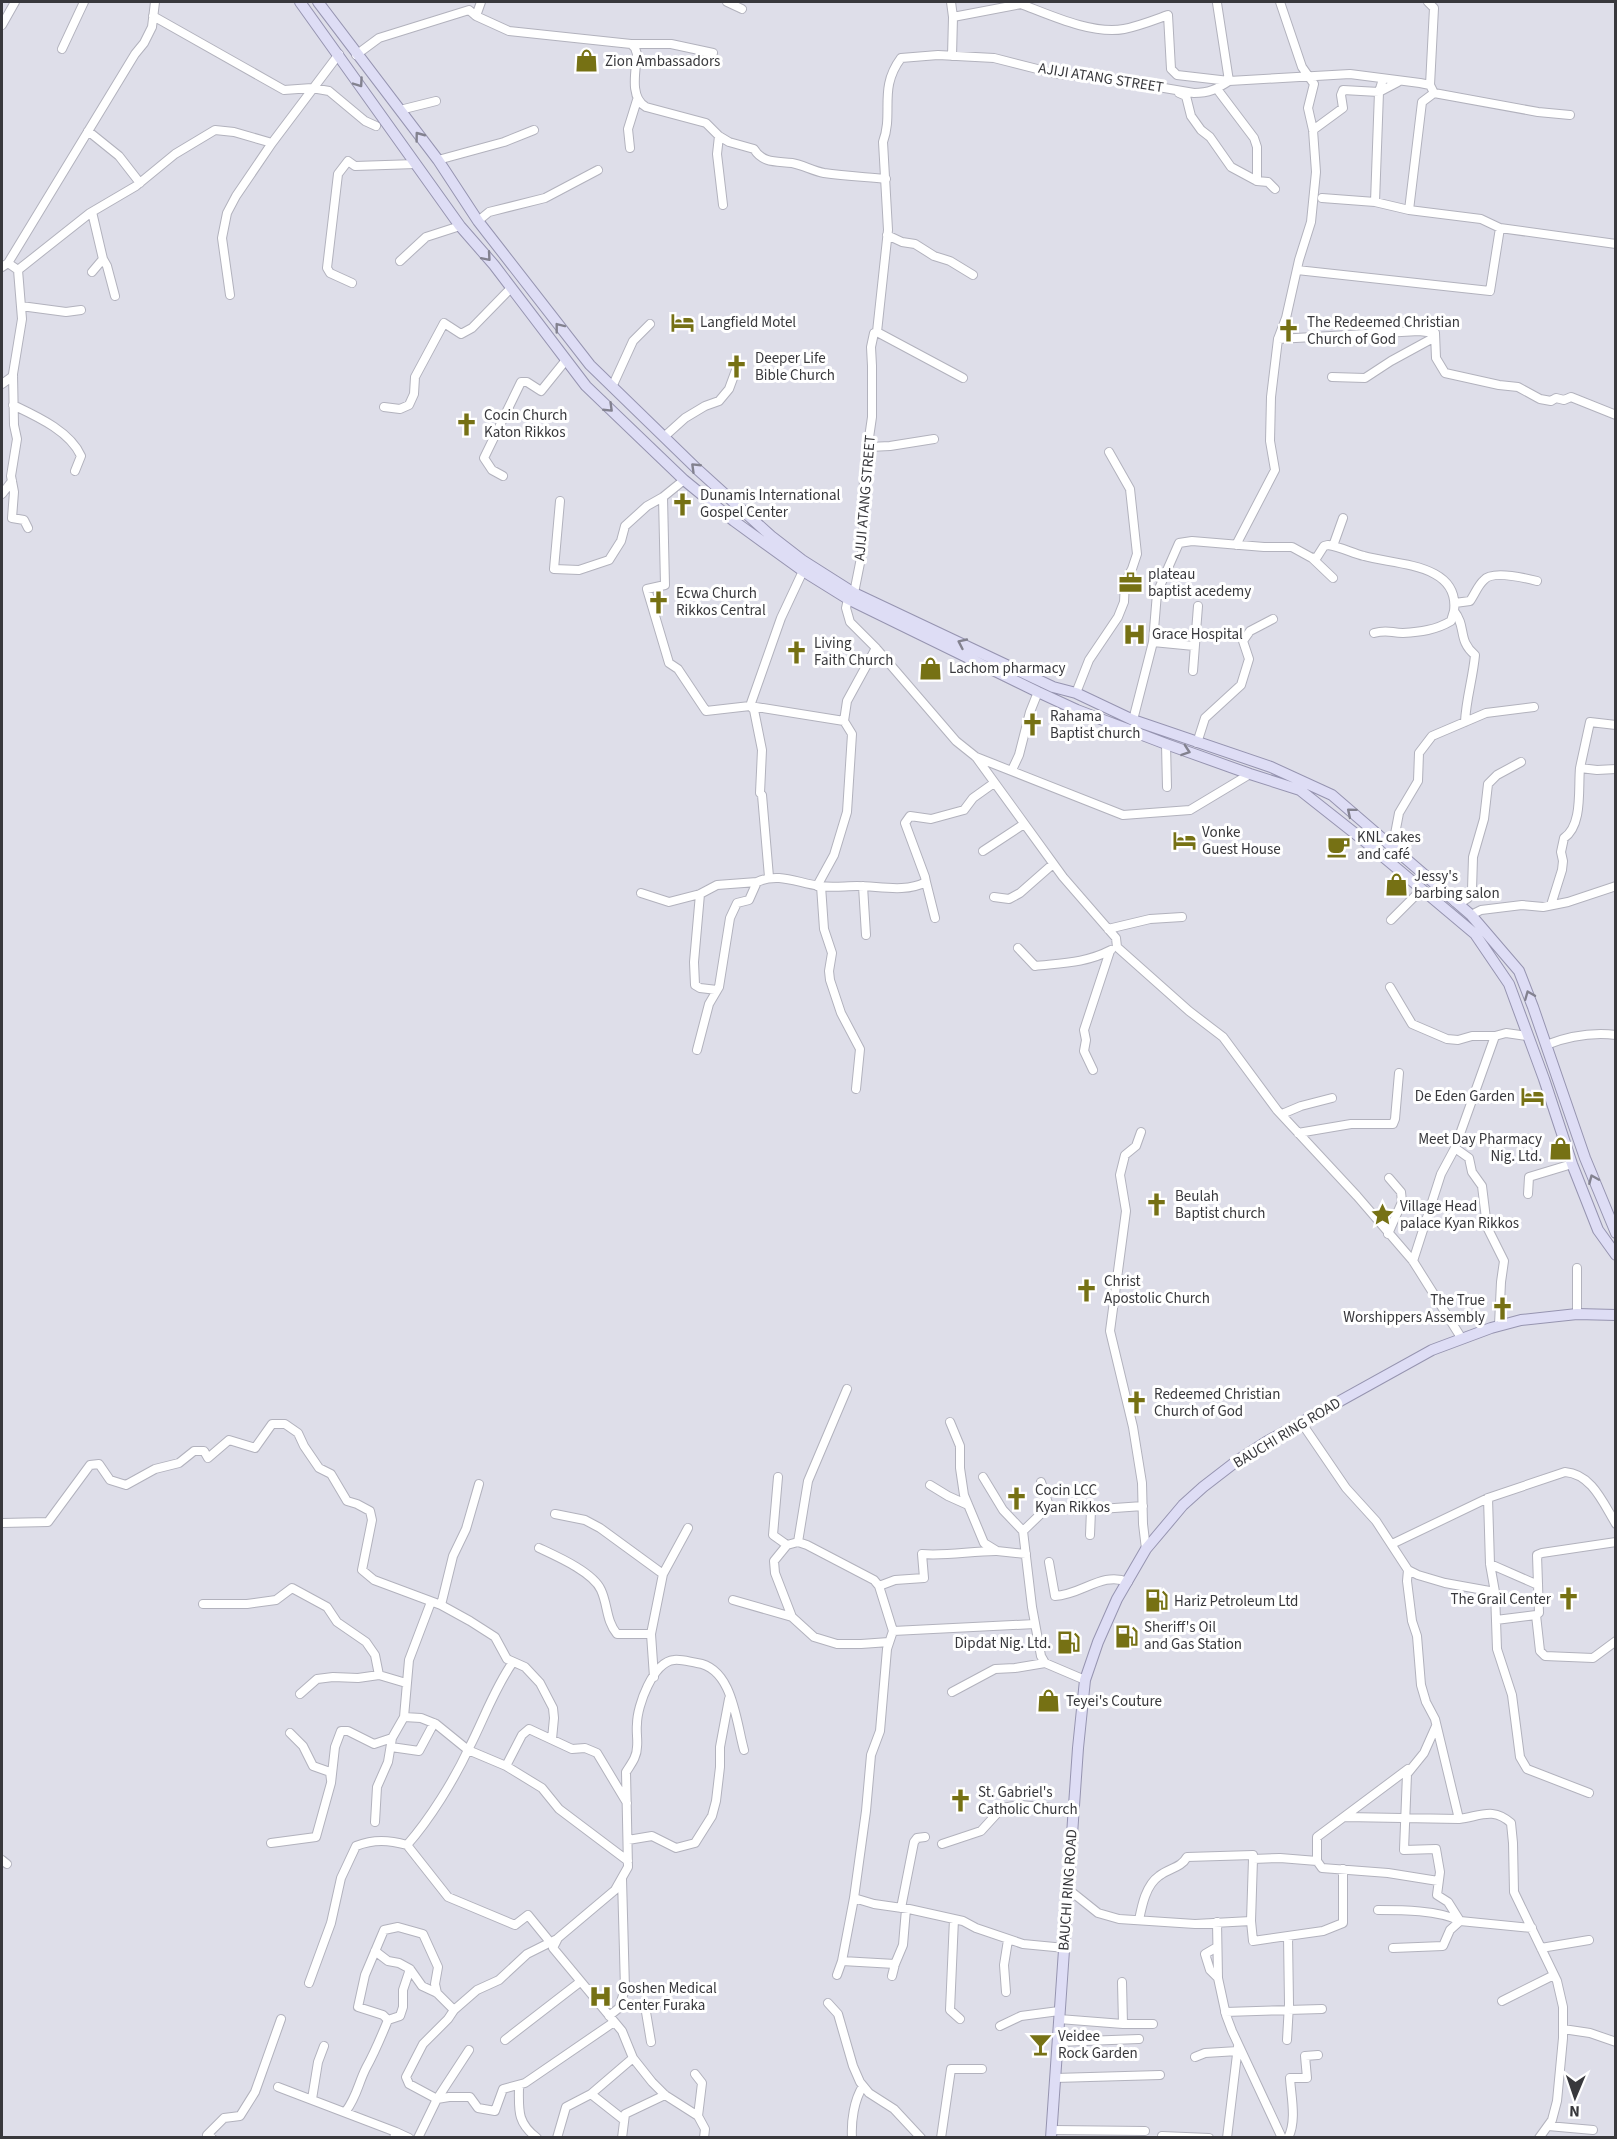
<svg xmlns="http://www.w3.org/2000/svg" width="1617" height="2139" font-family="'Source Sans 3',sans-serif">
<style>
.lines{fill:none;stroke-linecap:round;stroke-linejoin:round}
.minor-casing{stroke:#b2b2bd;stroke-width:10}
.major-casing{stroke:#9694b0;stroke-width:12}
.minor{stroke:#fff;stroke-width:8}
.major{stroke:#deddf5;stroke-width:10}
.oneway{stroke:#83828f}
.labels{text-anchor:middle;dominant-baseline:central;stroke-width:6;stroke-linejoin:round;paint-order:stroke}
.poi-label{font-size:15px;fill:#38383c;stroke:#fff;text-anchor:start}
.street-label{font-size:15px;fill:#38383c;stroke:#fff}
</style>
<rect width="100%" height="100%" fill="#dedee9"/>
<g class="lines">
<defs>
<path id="minor" d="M727 2 742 9
M951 2 953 17
M1019 2 1021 4C1050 15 1093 35 1124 29 1139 26 1154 20 1168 15L1171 69 1177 75 1229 81 1217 3
M1428 2 1434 8 1430 85
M153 16 284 90 312 88 329 91 365 121 376 126
M476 16 481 2
M2 25 15 2
M631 44H671L713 53
M62 49 84 2
M356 55 379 38 469 10 476 16 509 31 631 44 635 48 637 54C636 70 629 98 646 107L706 123 719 136 729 142 754 149C763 164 778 161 792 163 803 165 813 171 824 173 845 176 866 177 886 179
M952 56 953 17 1021 4
M1217 89 1254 138 1257 147V181
M1179 93 1186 96 1191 116 1201 130 1210 137 1231 167 1257 181 1268 182 1275 189
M400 110 436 101
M1313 130 1343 108 1341 95 1343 90 1379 92 1398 82
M88 131 119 156 140 183
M719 136 717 154 723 205
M630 148 628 129 637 100
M438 160 504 142 534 130
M1322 198 1375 202 1409 210 1481 219 1500 228 1616 244
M1375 202 1379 92 1383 79
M1409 210 1422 102 1434 93
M92 212 103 259 107 266 115 296
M478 221 489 212 545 198 598 170
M887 235 902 242 915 244 934 256 950 261 973 275
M400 261 426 237 460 226
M8 263 18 270 22 319 13 374 14 425 17 439 11 476 14 492 12 518 24 520 28 528
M2 267 8 263 135 54 144 43 152 27 155 2
M18 270 90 213 136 186 175 154 215 130 234 132 272 143
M1297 270 1490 291 1500 228
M92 272 103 259
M352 283 330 273 327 268 338 174 348 161 355 166 416 164
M230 295 222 238 227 213 236 196 272 143 339 54
M21 306 66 312 81 310
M877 332 963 378
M1278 339 1419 331 1435 333 1436 358 1445 373 1499 385 1518 387 1540 399 1551 401 1556 398 1564 400 1571 397 1616 415
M1332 377 1365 378 1391 361 1435 337
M2 384 13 376
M612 387 633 341 650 324
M13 405C36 416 70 431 81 456L75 471
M384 407 400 409 409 405 414 394 415 377 444 323 461 334 472 328 510 289
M665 436 685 418 705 406 719 401 729 389 736 370
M869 447 890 446 934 439
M503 476 492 470 484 458 521 382H527L541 391 566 360
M684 480 663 497 665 585 647 589 669 663 678 669 706 711 750 706 754 710 762 750 760 793 762 795 769 877
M2 494 12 481
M560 501 554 569 579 570 609 560 621 541 625 526 647 506 663 497
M1236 545 1275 470 1270 441 1271 397 1278 339 1286 318 1299 260 1311 222 1316 172 1313 130 1308 108 1314 84 1302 67 1280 2
M1333 546 1343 518
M1312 558 1333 578
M803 571 781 618 750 706 844 721
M854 593 863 548 864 472 872 417V366L871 347 874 333 877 332 888 230 883 142C894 112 878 89 901 58L938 55 994 58 1057 74 1099 77 1194 93C1209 93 1217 89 1229 81L1350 74 1420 83 1430 85 1434 93 1538 112 1570 115
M848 599 846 608 850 622 876 648 956 741 976 757 1063 877 1116 938 1117 947 1189 1011 1223 1037 1277 1110 1357 1196 1413 1261 1462 1339
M1455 603 1470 601C1475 594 1478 585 1484 580 1492 570 1525 578 1537 581
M1374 633C1388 629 1391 633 1403 633 1420 632 1436 630 1451 621L1454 611
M1153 642 1194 646
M1193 671 1198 606
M1076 693 1089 660 1118 617 1124 602 1125 582 1132 569 1137 554 1130 489 1109 452
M1133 720 1153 642 1157 593 1179 543 1192 541 1264 547H1292L1312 558 1317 557 1324 546 1328 545C1341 547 1352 553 1364 556 1395 565 1460 563 1454 611 1467 627 1457 640 1475 655 1473 678 1466 699 1465 722
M1197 743 1205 718 1241 685 1249 659 1243 641 1250 631 1273 619
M1166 744 1167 787
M976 757 1123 815 1190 810 1250 774
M1580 768 1590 722 1616 725
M1012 770 1019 755 1030 712 1038 692
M983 851 1024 824
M1405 854 1395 834 1399 813 1418 781 1419 753 1432 736 1486 713 1534 707
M926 882 935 918
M817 886 834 855 847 812 852 734 844 721 847 701 876 648
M821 886 824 929 832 953 829 971 830 980 841 1013 860 1049 856 1089
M863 886 866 935
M641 893 669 902 700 894 717 885 757 882
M700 894 694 962 695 985 700 988 717 990
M994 897 1009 899 1020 893 1053 864
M1455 902H1462L1468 898 1472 890 1473 857 1484 819 1488 784 1497 775 1521 762
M1551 905 1562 870 1563 861 1561 852 1564 838C1583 825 1578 789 1580 768L1597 770 1616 769
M1471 915 1481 910 1522 905 1543 907 1568 902 1616 886
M1391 920 1421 890
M1108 929 1150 919 1182 917
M1018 948 1035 966C1062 963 1086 963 1111 950
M1390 987 1412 1024 1447 1039 1458 1040 1472 1036H1495L1506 1033 1527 1036
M1546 1045C1569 1036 1591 1032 1616 1035
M697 1050 709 1004 719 987 730 918 737 903 749 900 757 882C779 872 797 883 820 886 832 888 845 886 857 886 879 886 905 893 926 882L925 877 905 823 910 816 931 819 964 810 973 798 994 783
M1093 1070 1084 1051 1086 1040 1084 1030 1110 951
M1282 1114 1301 1106 1332 1098
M1141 1132 1136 1146 1125 1155 1120 1175 1126 1211 1110 1331 1133 1427 1142 1483 1143 1524 1146 1549
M1298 1133 1351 1124H1393L1395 1119 1399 1073
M1455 1148 1469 1158 1472 1172 1482 1186 1487 1227 1504 1261 1501 1282 1499 1325
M1528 1194 1529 1177 1572 1164
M1388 1234 1402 1202 1401 1192 1389 1178
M1413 1261 1441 1174 1455 1148 1495 1036
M1577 1268V1314
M950 1422 960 1446V1468L964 1495 984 1543 997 1551 1026 1554
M1301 1422 1346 1488 1376 1521 1408 1570 1418 1575 1445 1583 1495 1592
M778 1477 773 1535 787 1545 798 1542 807 1545 874 1580 879 1586 893 1631 887 1649 880 1731 871 1755 866 1811 854 1898 842 1961 837 1975
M983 1477 1003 1510 1023 1531 1032 1607 1041 1656 1045 1663 1085 1680
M1041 1482 1049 1506 1086 1510 1143 1506
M930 1485 948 1496 968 1505
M1488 1498 1490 1564 1495 1592 1497 1649 1512 1695 1520 1757 1527 1769 1589 1793
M555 1514 585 1520 600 1528 663 1574
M2 1523 48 1522 90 1465 99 1464 110 1480 126 1485 155 1469 179 1463 194 1451H204L208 1458 229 1440 255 1448 272 1424H285L298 1433 304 1446 319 1468 331 1474 347 1501 357 1504 370 1511 372 1520 362 1570 374 1580 441 1605 470 1621 495 1637 507 1659 525 1667 540 1683 553 1708 554 1718 552 1739
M1023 1531 1049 1506
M1090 1535 1091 1510
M798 1542 808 1481 847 1389
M1392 1544 1488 1498 1565 1472C1592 1474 1603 1503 1616 1524
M787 1545 774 1561 775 1573 792 1617
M539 1548C556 1556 593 1572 601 1590 608 1605 606 1621 617 1634H651L654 1677
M1049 1562 1055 1596C1082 1595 1102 1571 1128 1582
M1490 1564 1538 1585
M1408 1570 1407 1581 1412 1621 1417 1636 1421 1685 1426 1702 1435 1719 1459 1819C1481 1816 1493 1807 1511 1823L1513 1843 1514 1892 1557 1981 1563 2007V2038L1557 2101 1552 2120 1539 2138
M879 1586 895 1580 924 1578 922 1554C947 1556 971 1551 996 1551
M733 1600 792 1617 814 1637 837 1644H861L889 1642
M203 1604H247L276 1600 292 1588 327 1607 337 1622 366 1642 375 1655 379 1675
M441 1605 453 1556 466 1529 479 1484
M1536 1615 1540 1651 1545 1656 1593 1658 1616 1641
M1496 1620 1536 1615 1539 1613 1537 1555 1542 1553 1616 1542
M893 1631 1035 1624
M651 1634 663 1574 688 1528
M952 1692 995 1669 1015 1668 1045 1663
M300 1694 317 1679 333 1677 358 1678 379 1675 406 1683
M404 1717 421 1718 436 1724 468 1750 506 1766 542 1788 559 1809 628 1861
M1436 1726 1424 1753 1407 1774 1404 1850 1436 1849 1440 1872 1437 1895 1448 1902 1460 1921 1532 1928
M290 1733 303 1746 313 1766 330 1772 331 1780
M391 1747 419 1751 434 1723
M506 1766 522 1735 529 1729 572 1749 585 1748 597 1753 627 1803
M1408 1769 1317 1837V1861L1322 1868 1388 1873 1438 1881
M1345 1817 1459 1819
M375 1822 377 1787 388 1762 392 1738
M628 1840 652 1836 676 1848 695 1843 712 1816 716 1801 720 1767V1747L729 1699
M271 1843 316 1837 331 1783 335 1747 341 1731H348L374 1744 392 1738 404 1717 409 1660 431 1602
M942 1844 981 1831 1002 1808 1020 1805 1074 1810
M407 1845 448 1897 515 1925 528 1915 550 1942
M2 1860 7 1864
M1068 1889 1098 1913 1119 1919 1195 1924 1251 1921 1253 1859 1280 1858 1317 1861
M854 1898 874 1904 909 1909 963 1921 976 1928 1023 1944 1065 1948
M901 1908 914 1842 917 1838 925 1837
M1378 1910C1401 1910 1439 1910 1460 1921L1450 1930 1443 1946 1393 1948
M954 1919 950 2010 960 2019
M1139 1920C1142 1905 1146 1885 1159 1876 1169 1868 1181 1868 1187 1857L1253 1855V1859
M1251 1921 1253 1941 1323 1931 1343 1923V1869
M1217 1922 1218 1978
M1217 1947 1205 1954 1210 1970 1218 1978 1226 2015 1232 2031 1282 2138
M1541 1948 1589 1940
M375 1951 388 1961 399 1963 410 1969 422 1986 437 1993 454 2010
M842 1961 895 1964
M892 1976 895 1964 903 1945 906 1909
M1122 1982 1123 2024
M309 1983 331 1923 341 1878 356 1846C374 1839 389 1840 407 1845 430 1819 454 1780 469 1748 484 1719 494 1689 513 1662
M1006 1992 1004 1965 1008 1940
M1502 2001 1554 1975
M828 2003 838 2014 853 2066 860 2082 869 2093 894 2109 921 2138
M619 2008 633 2004 645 2006 651 2042
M1225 2012 1322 2009
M609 2016 619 2008 625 1989 622 1879
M1059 2019 1123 2024H1153
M388 2020 400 2016 403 2007V1990L410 1969
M1000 2026 1021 2016 1059 2011
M1563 2029 1590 2033 1616 2042
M505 2040 580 1982
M1287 2040 1289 2004 1288 1936
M1057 2042 1139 2039
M469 2050 437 2099 409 2084 406 2077 423 2044 448 2019 454 2010 477 1990 499 1980 527 1954 557 1939
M1195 2057 1205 2053 1238 2051
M695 2074 702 2083 698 2116
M1055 2078 1160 2075
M519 2085C519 2109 516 2122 537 2138
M278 2087 396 2132
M591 2094 624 2120
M312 2099 318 2062 324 2046
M346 2111C357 2096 358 2084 366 2068 375 2052 381 2037 388 2020L383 2015 358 2007 365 1975 384 1930 398 1927 423 1934 438 1967 435 1984 437 1993
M1548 2126 1593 2130
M1052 2130 1145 2131
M1162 2136 1209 2138
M212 2138 207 2135 224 2118 240 2116 255 2092 281 2019
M394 2138 396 2132 409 2138
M418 2138 437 2099 449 2097H470L478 2108 495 2111 503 2089 525 2083 614 2022
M557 2138 566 2107 591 2094 633 2058
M622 2138 625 2114 665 2095
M704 2138 705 2129 698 2116 665 2095 652 2082 633 2058 622 2031 553 1948 558 1938 615 1890 628 1867 626 1772C631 1764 637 1757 637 1747 638 1740 636 1732 637 1724 637 1706 653 1662 674 1660 681 1659 690 1662 697 1663 733 1668 736 1722 744 1750
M852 2138C851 2121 854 2100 863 2086
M941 2138 951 2069H982
M1227 2138 1238 2046
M1288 2138C1297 2121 1291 2096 1290 2078H1307L1305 2056 1318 2055"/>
<path id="major" d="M300 2 460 226 494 265 586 386 684 480 734 521 803 571 848 599 1038 692 1077 710 1166 744 1250 774 1300 790 1362 839 1475 934 1509 984 1544 1079 1572 1164 1598 1230 1616 1255
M318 2 438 160 478 221 590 365 697 469 771 536 802 560 854 593 1053 687 1076 693 1133 720 1271 767 1332 795 1471 915 1519 971 1533 1007 1585 1158 1616 1233
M1051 2138 1078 1748 1085 1680 1098 1642 1117 1599 1146 1549 1183 1505 1203 1487 1238 1460 1266 1442 1432 1350 1491 1328 1521 1320 1577 1314 1616 1315"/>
</defs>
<use href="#minor" class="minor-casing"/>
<use href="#major" class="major-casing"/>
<use href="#minor" class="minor"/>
<use href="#major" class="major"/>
</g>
<defs><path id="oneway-chevron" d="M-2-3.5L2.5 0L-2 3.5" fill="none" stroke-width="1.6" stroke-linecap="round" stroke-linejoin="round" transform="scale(1.5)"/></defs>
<g class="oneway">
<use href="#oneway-chevron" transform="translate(359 83) rotate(55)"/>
<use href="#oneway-chevron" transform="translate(419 136) rotate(-127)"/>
<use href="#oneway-chevron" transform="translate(487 257) rotate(49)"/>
<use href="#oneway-chevron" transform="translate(559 327) rotate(-128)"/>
<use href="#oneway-chevron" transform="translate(609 408) rotate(44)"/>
<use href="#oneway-chevron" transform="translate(695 467) rotate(-136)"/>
<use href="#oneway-chevron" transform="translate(962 643) rotate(-155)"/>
<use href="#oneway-chevron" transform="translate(1186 751) rotate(19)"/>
<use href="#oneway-chevron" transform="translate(1351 812) rotate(-140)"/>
<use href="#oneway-chevron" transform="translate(1529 995) rotate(-112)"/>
<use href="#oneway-chevron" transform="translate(1593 1179) rotate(-113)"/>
</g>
<defs>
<symbol id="shop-bare" viewBox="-9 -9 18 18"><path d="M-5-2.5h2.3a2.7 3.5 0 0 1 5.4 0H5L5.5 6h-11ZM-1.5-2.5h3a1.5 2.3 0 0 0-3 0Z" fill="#767114" stroke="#fff" stroke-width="2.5" paint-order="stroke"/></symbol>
<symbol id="hotel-bare" viewBox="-9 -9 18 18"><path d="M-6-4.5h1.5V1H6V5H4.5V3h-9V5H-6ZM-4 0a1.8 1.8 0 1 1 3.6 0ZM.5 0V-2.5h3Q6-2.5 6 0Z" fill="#767114" stroke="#fff" stroke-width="2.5" paint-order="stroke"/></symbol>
<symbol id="church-bare" viewBox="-9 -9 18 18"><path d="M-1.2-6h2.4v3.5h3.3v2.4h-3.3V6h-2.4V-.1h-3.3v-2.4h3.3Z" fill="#767114" stroke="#fff" stroke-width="2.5" paint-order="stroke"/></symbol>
<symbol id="office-bare" viewBox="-9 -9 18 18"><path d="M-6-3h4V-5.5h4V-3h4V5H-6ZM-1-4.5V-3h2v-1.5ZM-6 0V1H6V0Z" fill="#767114" stroke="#fff" stroke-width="2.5" paint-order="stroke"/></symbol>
<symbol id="hospital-bare" viewBox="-9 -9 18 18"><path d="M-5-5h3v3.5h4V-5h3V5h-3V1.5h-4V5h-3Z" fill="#767114" stroke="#fff" stroke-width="2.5" paint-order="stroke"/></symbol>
<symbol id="cafe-bare" viewBox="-9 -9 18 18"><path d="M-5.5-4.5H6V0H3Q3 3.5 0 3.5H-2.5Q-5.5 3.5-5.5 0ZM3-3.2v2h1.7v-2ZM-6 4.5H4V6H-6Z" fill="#767114" stroke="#fff" stroke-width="2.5" paint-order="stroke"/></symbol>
<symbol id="sight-bare" viewBox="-9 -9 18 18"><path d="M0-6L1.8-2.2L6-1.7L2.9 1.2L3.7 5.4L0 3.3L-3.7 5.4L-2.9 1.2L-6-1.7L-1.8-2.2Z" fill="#767114" stroke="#fff" stroke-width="2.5" paint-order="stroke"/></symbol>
<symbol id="fuel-bare" viewBox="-9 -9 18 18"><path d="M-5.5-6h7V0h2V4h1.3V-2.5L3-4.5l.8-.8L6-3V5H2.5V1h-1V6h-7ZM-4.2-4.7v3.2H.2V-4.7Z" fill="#767114" stroke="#fff" stroke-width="2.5" paint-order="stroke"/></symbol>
<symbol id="bar-bare" viewBox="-9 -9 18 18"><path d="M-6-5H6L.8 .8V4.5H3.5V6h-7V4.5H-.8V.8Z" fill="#767114" stroke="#fff" stroke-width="2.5" paint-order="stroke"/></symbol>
</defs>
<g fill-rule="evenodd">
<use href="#shop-bare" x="570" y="44" width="33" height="33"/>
<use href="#hotel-bare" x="666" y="306" width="33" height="33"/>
<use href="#church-bare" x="1272" y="314" width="33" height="33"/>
<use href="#church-bare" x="720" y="350" width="33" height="33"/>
<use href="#church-bare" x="450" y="408" width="33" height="33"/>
<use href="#church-bare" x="666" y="488" width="33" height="33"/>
<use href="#office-bare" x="1114" y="566" width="33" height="33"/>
<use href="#church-bare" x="642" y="586" width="33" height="33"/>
<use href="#hospital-bare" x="1118" y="618" width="33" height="33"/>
<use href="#church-bare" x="780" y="636" width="33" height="33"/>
<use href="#shop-bare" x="914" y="652" width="33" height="33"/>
<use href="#church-bare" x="1016" y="708" width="33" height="33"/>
<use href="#hotel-bare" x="1168" y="824" width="33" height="33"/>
<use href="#cafe-bare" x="1322" y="830" width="33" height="33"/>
<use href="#shop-bare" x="1380" y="868" width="33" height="33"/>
<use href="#hotel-bare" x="1516" y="1080" width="33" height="33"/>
<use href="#shop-bare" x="1544" y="1132" width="33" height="33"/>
<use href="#church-bare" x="1140" y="1188" width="33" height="33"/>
<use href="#sight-bare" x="1366" y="1198" width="33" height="33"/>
<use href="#church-bare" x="1070" y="1274" width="33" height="33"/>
<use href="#church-bare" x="1486" y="1292" width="33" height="33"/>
<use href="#church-bare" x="1120" y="1386" width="33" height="33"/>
<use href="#church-bare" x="1000" y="1482" width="33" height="33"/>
<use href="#church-bare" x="1552" y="1582" width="33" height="33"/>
<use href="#fuel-bare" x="1140" y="1584" width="33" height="33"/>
<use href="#fuel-bare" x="1110" y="1620" width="33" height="33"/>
<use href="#fuel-bare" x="1052" y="1626" width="33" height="33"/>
<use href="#shop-bare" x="1032" y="1684" width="33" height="33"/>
<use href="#church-bare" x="944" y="1784" width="33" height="33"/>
<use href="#hospital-bare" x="584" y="1980" width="33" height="33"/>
<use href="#bar-bare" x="1024" y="2028" width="33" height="33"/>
</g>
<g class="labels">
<g class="poi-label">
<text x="605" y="61">Zion Ambassadors</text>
<text x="700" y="322">Langfield Motel</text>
<text x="1307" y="322">The Redeemed Christian<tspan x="1307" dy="17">Church of God</tspan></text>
<text x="755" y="358">Deeper Life<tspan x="755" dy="17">Bible Church</tspan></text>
<text x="484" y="415">Cocin Church<tspan x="484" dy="17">Katon Rikkos</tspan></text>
<text x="700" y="495">Dunamis International<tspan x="700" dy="17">Gospel Center</tspan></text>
<text x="1148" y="574">plateau<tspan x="1148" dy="17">baptist acedemy</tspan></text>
<text x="676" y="593">Ecwa Church<tspan x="676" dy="17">Rikkos Central</tspan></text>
<text x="1152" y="634">Grace Hospital</text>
<text x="814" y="643">Living<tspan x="814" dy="17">Faith Church</tspan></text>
<text x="949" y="668">Lachom pharmacy</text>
<text x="1050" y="716">Rahama<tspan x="1050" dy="17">Baptist church</tspan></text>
<text x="1202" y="832">Vonke<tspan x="1202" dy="17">Guest House</tspan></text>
<text x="1357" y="837">KNL cakes<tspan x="1357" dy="17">and café</tspan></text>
<text x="1414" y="876">Jessy's<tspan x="1414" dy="17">barbing salon</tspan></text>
<text x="1515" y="1096" text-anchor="end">De Eden Garden</text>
<text x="1542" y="1139" text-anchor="end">Meet Day Pharmacy<tspan x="1542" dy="17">Nig. Ltd.</tspan></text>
<text x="1175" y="1196">Beulah<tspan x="1175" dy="17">Baptist church</tspan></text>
<text x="1400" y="1206">Village Head<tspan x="1400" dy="17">palace Kyan Rikkos</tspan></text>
<text x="1104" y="1281">Christ<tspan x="1104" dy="17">Apostolic Church</tspan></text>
<text x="1485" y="1300" text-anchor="end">The True<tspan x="1485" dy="17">Worshippers Assembly</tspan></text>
<text x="1154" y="1394">Redeemed Christian<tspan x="1154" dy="17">Church of God</tspan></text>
<text x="1035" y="1490">Cocin LCC<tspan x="1035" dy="17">Kyan Rikkos</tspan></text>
<text x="1551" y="1599" text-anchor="end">The Grail Center</text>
<text x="1174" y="1601">Hariz Petroleum Ltd</text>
<text x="1144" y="1627">Sheriff's Oil<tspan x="1144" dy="17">and Gas Station</tspan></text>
<text x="1051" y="1643" text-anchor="end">Dipdat Nig. Ltd.</text>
<text x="1066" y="1701">Teyei's Couture</text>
<text x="978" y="1792">St. Gabriel's<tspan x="978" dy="17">Catholic Church</tspan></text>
<text x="618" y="1988">Goshen Medical<tspan x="618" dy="17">Center Furaka</tspan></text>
<text x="1058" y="2036">Veidee<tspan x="1058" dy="17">Rock Garden</tspan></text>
</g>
<g class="street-label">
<text transform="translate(1101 78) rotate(9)">AJIJI ATANG STREET</text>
<text transform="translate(865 498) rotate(-85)">AJIJI ATANG STREET</text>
<text transform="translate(1287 1433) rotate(-31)">BAUCHI RING ROAD</text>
<text transform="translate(1068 1890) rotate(-86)">BAUCHI RING ROAD</text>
</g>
</g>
<rect width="1617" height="2139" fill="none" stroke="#38383c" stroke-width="6"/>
<g transform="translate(1575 2097) rotate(182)" stroke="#ffffff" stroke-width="4.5" paint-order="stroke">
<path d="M0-4.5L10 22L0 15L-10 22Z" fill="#38383c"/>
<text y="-9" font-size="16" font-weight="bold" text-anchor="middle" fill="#38383c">N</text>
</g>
</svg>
